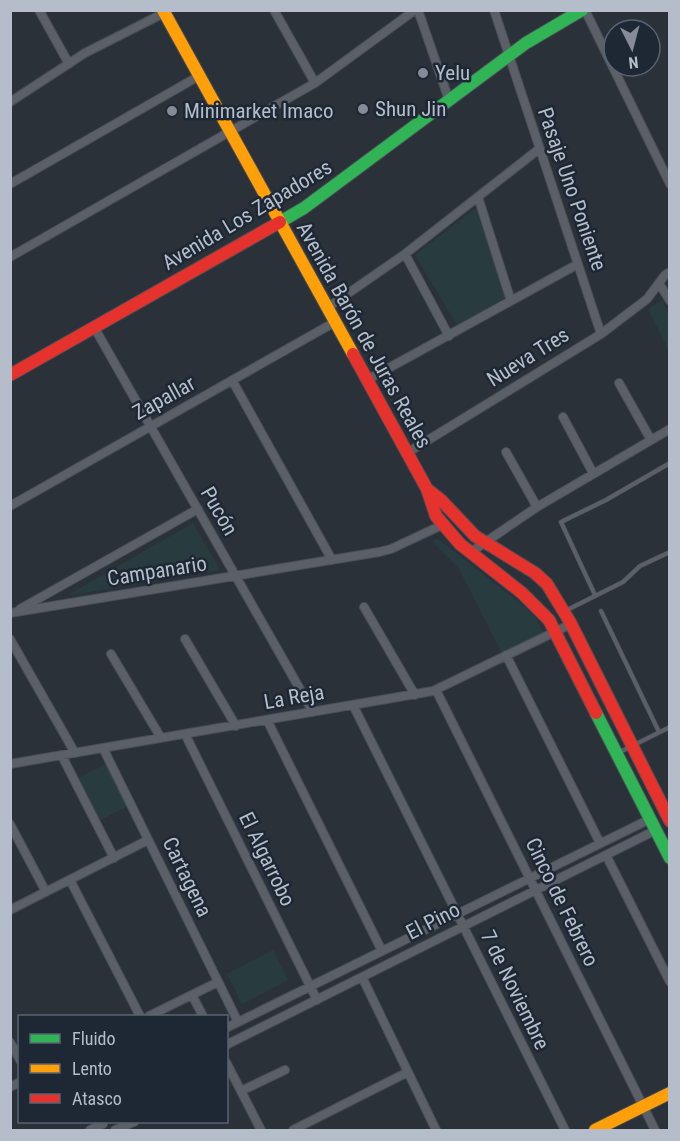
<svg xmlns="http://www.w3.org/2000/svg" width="680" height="1141" font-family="'Roboto Condensed',sans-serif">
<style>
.green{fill:#283c3f}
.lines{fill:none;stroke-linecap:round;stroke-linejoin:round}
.lane-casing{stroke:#494d54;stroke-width:5}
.street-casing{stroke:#494d54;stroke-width:10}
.fast-casing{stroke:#494d54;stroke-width:14}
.slow-casing{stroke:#494d54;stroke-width:14}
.jam-casing{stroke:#494d54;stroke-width:14}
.lane{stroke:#5b5f67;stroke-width:4}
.street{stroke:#5b5f67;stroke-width:8}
.fast{stroke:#30b455;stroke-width:12}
.slow{stroke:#ff9f0a;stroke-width:12}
.jam{stroke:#e5322d;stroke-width:12}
.poi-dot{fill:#858c97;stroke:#1e2734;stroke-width:2}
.labels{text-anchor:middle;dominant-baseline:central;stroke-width:5;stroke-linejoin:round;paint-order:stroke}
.poi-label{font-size:21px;fill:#b5bdca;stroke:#1e2734;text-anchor:start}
.street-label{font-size:21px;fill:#b5bdca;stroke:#1e2734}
</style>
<rect width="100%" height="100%" fill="#2b3139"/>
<path class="green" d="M476 208 506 298 457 325 415 255Z
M662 300 669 314V351L648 309Z
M193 523 220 570 66 596Z
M437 538 520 603 535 617 544 633 502 653 459 569 433 542Z
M108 763 129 806 100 820 79 778Z
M273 950 288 980 242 1004 227 974Z"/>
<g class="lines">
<defs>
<path id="lane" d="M595 595 561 522 606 500 670 463
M567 610 623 582 640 566 670 552
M601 611 659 732
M618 753 670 727"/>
<path id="street" d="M39 10 69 64
M274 10 315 83
M418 10 449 100
M494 10 601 334
M585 10 670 184
M10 102 85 53 164 13
M10 184 199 76
M478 197 511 301
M405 254 449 336
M10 257 315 83 415 10
M659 283 670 301
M327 308 405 254 539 149
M94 327 313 712
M232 380 332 560
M367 380 578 264
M619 383 651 440
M563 417 593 473
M506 452 537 507
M407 453 601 334 647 299 665 275 670 272
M10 506 335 322
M471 552 537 507 670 429
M364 607 415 695
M20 609 198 509
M10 613 379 552 391 549 442 525
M10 639 75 753
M185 639 236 726
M111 654 161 738
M506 655 600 843
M436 690 655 1130
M353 705 565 1130
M267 720 382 951
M185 734 317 1000
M103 748 238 1022
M62 756 114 858
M10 764 433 691 571 624
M10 824 46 892
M606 855 670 982
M70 880 140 1016
M10 910 148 840
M362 977 436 1130
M192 995 203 1016
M149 1016 218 982
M226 1028 650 819
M10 1042 20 1060
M226 1045 656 830
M226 1062 261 1130
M10 1087 20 1082
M241 1091 285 1070
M90 1130 103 1124
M115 1130 134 1122
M293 1130 408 1072"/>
<path id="fast" d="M280 222 304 208 526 43 582 10
M596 713 670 858"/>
<path id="slow" d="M163 10 353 354
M595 1130 670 1093"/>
<path id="jam" d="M353 354 427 489 436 516 460 544 522 593 549 620 596 713
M10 375 280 222
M427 489 442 501 475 536 535 573 547 584 570 622 670 821"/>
</defs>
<use href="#lane" class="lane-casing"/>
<use href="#street" class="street-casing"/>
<use href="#fast" class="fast-casing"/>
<use href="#slow" class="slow-casing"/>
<use href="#jam" class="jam-casing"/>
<use href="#lane" class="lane"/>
<use href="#street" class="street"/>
<use href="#fast" class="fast"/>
<use href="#slow" class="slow"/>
<use href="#jam" class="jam"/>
</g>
<g class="poi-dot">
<circle cx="423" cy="73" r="6"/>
<circle cx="363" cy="109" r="6"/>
<circle cx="172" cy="111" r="6"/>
</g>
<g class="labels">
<g class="poi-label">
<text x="435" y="73">Yelu</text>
<text x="375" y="109">Shun Jin</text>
<text x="184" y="111">Minimarket Imaco</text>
</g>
<g class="street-label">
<text transform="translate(572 189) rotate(71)">Pasaje Uno Poniente</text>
<text transform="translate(247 215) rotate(-31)">Avenida Los Zapadores</text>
<text transform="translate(364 335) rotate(61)">Avenida Barón de Juras Reales</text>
<text transform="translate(528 357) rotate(-32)">Nueva Tres</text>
<text transform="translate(164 398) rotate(-29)">Zapallar</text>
<text transform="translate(219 511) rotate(60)">Pucón</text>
<text transform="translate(157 571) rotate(-9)">Campanario</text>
<text transform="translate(294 697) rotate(-10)">La Reja</text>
<text transform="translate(267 859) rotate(64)">El Algarrobo</text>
<text transform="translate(187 877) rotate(64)">Cartagena</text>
<text transform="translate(562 902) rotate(64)">Cinco de Febrero</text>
<text transform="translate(433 921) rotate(-27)">El Pino</text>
<text transform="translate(515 990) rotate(64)">7 de Noviembre</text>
</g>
</g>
<rect width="680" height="1141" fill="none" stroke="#b5bdca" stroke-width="24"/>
<rect x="18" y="1015" width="210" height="108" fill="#1e2734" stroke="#5a6370" stroke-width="1.5"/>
<rect x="30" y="1034" width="30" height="9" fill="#30b455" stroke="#5a6370" stroke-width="1.5"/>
<text x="72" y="1045" font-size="18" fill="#b5bdca">Fluido</text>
<rect x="30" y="1064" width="30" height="9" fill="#ff9f0a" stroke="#5a6370" stroke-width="1.5"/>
<text x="72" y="1075" font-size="18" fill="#b5bdca">Lento</text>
<rect x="30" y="1094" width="30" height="9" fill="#e5322d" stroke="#5a6370" stroke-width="1.5"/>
<text x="72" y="1105" font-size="18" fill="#b5bdca">Atasco</text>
<g transform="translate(632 48) rotate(174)"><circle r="28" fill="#1e2734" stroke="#5a6370" stroke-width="1.5"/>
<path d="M0-4.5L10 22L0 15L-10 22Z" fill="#858c97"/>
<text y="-9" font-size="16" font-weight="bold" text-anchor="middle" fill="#b5bdca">N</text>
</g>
</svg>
